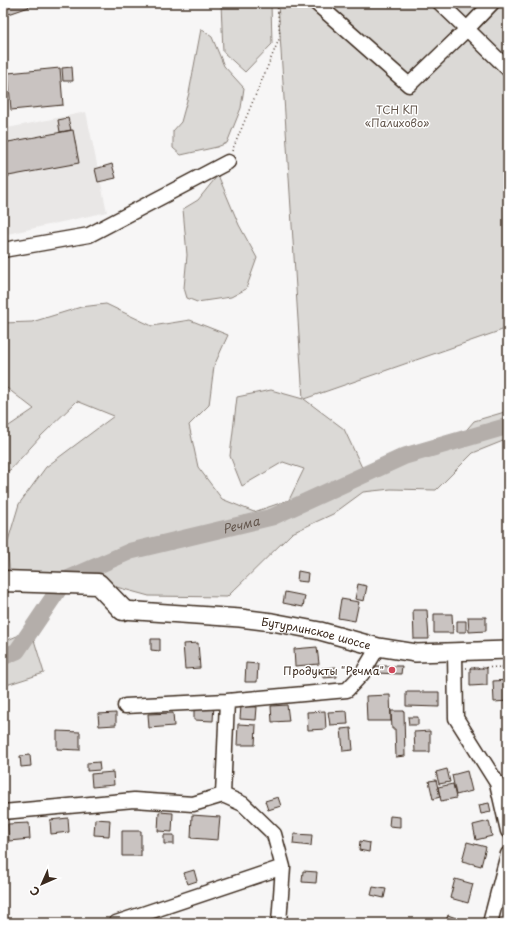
<svg xmlns="http://www.w3.org/2000/svg" width="511" height="926" font-family="'Playpen Sans',sans-serif">
<style>
.built{fill:#e9e7e6}
.green{fill:#dbd9d6;stroke:#8b827a}
.lines{fill:none;stroke-linecap:round;stroke-linejoin:round}
.river{stroke:#b4aeaa;stroke-width:17}
.building{fill:#c9c3c1;stroke:#3b2a1e}
.minor-casing{stroke:#3b2a1e;stroke-width:17}
.major-casing{stroke:#3b2a1e;stroke-width:20}
.highway-casing{stroke:#3b2a1e;stroke-width:23}
.path{stroke:#3b2a1e;stroke-width:1.5;stroke-dasharray:1 3;stroke-linecap:butt}
.minor{stroke:#fff;stroke-width:14}
.major{stroke:#fff;stroke-width:17}
.highway{stroke:#fff;stroke-width:20}
.poi-dot{fill:#d1495b;stroke:#fff;stroke-width:1.5}
.labels{text-anchor:middle;dominant-baseline:central;stroke-width:3;stroke-linejoin:round;paint-order:stroke}
.park-label{font-size:11px;fill:#63564c;stroke:#fff}
.street-label{font-size:11px;fill:#3b2a1e;stroke:#fff}
.poi-label{font-size:11px;fill:#3b2a1e;stroke:#fff;text-anchor:end}
.water-label{font-size:12px;font-style:italic;fill:#65584f;stroke:#fff}
</style>
<rect width="100%" height="100%" fill="#f7f6f6"/>
<filter id="ink" filterUnits="userSpaceOnUse"><feTurbulence type="fractalNoise" baseFrequency=".025" numOctaves="2"/><feDisplacementMap in="SourceGraphic" scale="8" xChannelSelector="R" yChannelSelector="G"/><feConvolveMatrix kernelMatrix="1 2 1 2 8 2 1 2 1" color-interpolation-filters="sRGB"/></filter>
<g filter="url(#ink)">
<path class="built" d="M86 112 107 212 3 235V129Z"/>
<path class="green" d="M221 3H271L272 44 245 72 223 52Z
M278 3H508V328L304 399 344 429 365 474 405 456 457 441 474 421 508 411V439L473 453 436 490 391 489 363 492 333 514 292 533 227 597 149 596 98 582 10 577 7 544 19 504 46 467 114 416 77 401 41 436 10 470 3 473V430L34 409 3 385V323L32 322 81 307 106 304 152 326 190 320 228 335 214 366 209 405 189 425 198 467 222 499 254 512 289 500 304 469 283 462 242 486 230 456 237 397 271 390 303 399Z
M201 29 212 37 224 66 244 88 241 108 227 143 217 147 181 155 173 148V131L181 122 189 93Z
M218 175 239 225 257 258 246 289 231 297 197 302 187 298 184 288 187 255 183 209 198 200Z
M31 630 44 673 3 686V642Z"/>
<g class="lines">
<path class="river" id="s1" d="M3 657 17 651 65 580 131 551 272 517 405 456 508 426"/>
</g>
<path class="building" d="M3 3H28L29 7 3 16Z
M72 67 73 81H63L62 68Z
M60 68 63 105 11 110 8 73Z
M68 118 71 130 60 132 58 120Z
M73 130 79 163 3 177V143Z
M112 164 116 178 98 182 95 169Z
M298 571 308 573 307 582 297 581Z
M358 584 367 586 364 601 355 599Z
M285 592 305 596 303 607 283 603Z
M341 599 359 602 355 621 338 618Z
M413 610H427L429 639H414Z
M434 614H452L453 633H434Z
M468 617H486V631L469 632Z
M457 621H466V632H457Z
M151 639H160V651L151 650Z
M198 643 200 668 185 669 183 644Z
M317 647 319 664 295 666 294 649Z
M246 663 258 664 257 682H245Z
M375 666H402L401 674 375 673Z
M336 667 337 677 323 678 322 668Z
M470 668H487V685L470 686Z
M508 680V701L494 702 493 681Z
M406 692H439V707L406 706Z
M390 695 391 721H367L366 696Z
M194 704 214 705 213 721 194 720Z
M287 705 289 721 272 722 271 706Z
M241 706 257 707 256 720 240 719Z
M325 711 326 729 308 730 307 712Z
M347 711 348 724 330 725 328 712Z
M391 711H404L405 756 396 757 395 729H392Z
M116 713V725L99 726 98 714Z
M173 713 174 726 149 728 148 714Z
M408 717H418V725H409Z
M238 724 256 725 255 745H237Z
M351 728 353 750 343 751 341 729Z
M57 731 80 732V750L57 749Z
M430 731V752H415L414 732Z
M30 755 31 766 21 767 20 756Z
M99 762 100 770 87 771V763Z
M447 769 450 782 439 784 436 772Z
M467 771 472 791 456 795 452 775Z
M113 772 114 785 92 787 91 774Z
M436 780 440 797 433 799 429 781Z
M453 784 456 798 441 801 438 787Z
M278 797 281 806 268 810 265 801Z
M489 803 491 812 481 814 479 805Z
M159 812 173 813 172 832 158 831Z
M192 815 220 817 218 840 191 838Z
M390 816 400 817V827L389 826Z
M68 818 69 832 51 834 50 820Z
M95 819 110 820 109 836 94 835Z
M489 821 492 836 476 840 473 825Z
M29 823 30 839 9 841 8 824Z
M122 831H141V856H122Z
M294 834 312 835 311 846 293 844Z
M164 835H174V844H164Z
M360 841 370 843 369 852 359 850Z
M467 842 486 847 481 866 462 861Z
M194 870 197 881 188 884 184 873Z
M303 871 317 872 316 883 302 882Z
M455 879 473 884 468 903 450 898Z
M373 887 386 889 384 898 371 895Z
M448 915 461 920 460 923H445Z"/>
<g class="lines">
<defs>
<path id="minor" d="M316 3 409 85 467 29 508 69
M440 3 467 29 492 3
M3 250 89 235 228 162
M455 652 456 718 497 783 508 831
M125 706 227 701
M3 812 134 800 193 804 223 795
M116 923 283 867
M279 923 283 867 274 834 243 804 223 795 227 701 347 690 362 674 378 647
M490 923 508 854"/>
<g id="major">
<path id="s2" d="M123 610 240 618 272 622 320 631 378 647 416 653 508 650"/>
</g>
<path id="highway" d="M3 581 98 584 123 610"/>
</defs>
<use href="#minor" class="minor-casing"/>
<use href="#major" class="major-casing"/>
<use href="#highway" class="highway-casing"/>
<path class="path" d="M232 151 280 37 277 3
M466 668 508 667"/>
<use href="#minor" class="minor"/>
<use href="#major" class="major"/>
<use href="#highway" class="highway"/>
</g>
</g>
<circle class="poi-dot" cx="392" cy="670" r="4"/>
<g class="labels">
<g class="park-label">
<text x="397" y="109">ТСН КП<tspan x="397" dy="13">«Палихово»</tspan></text>
</g>
<g class="street-label">
<text stroke="none"><textPath href="#s2" startOffset="195">Бутурлинское шоссе</textPath></text>
</g>
<g class="poi-label">
<text x="384" y="670">Продукты "Речма"</text>
</g>
<g class="water-label">
<text stroke="none"><textPath href="#s1" startOffset="286">Речма</textPath></text>
</g>
</g>
<rect width="511" height="926" fill="none" stroke="#fff" stroke-width="16"/>
<rect x="8" y="8" width="495" height="910" fill="none" stroke="#3b2a1e" stroke-width="1.5" filter="url(#ink)"/>
<g transform="translate(42 884) rotate(225)" stroke="#ffffff" stroke-width="3" paint-order="stroke">
<path d="M0-3L7 15L0 10L-7 15Z" fill="#3b2a1e"/>
<text y="-6" font-size="11" font-weight="bold" text-anchor="middle" fill="#3b2a1e">С</text>
</g>
</svg>
